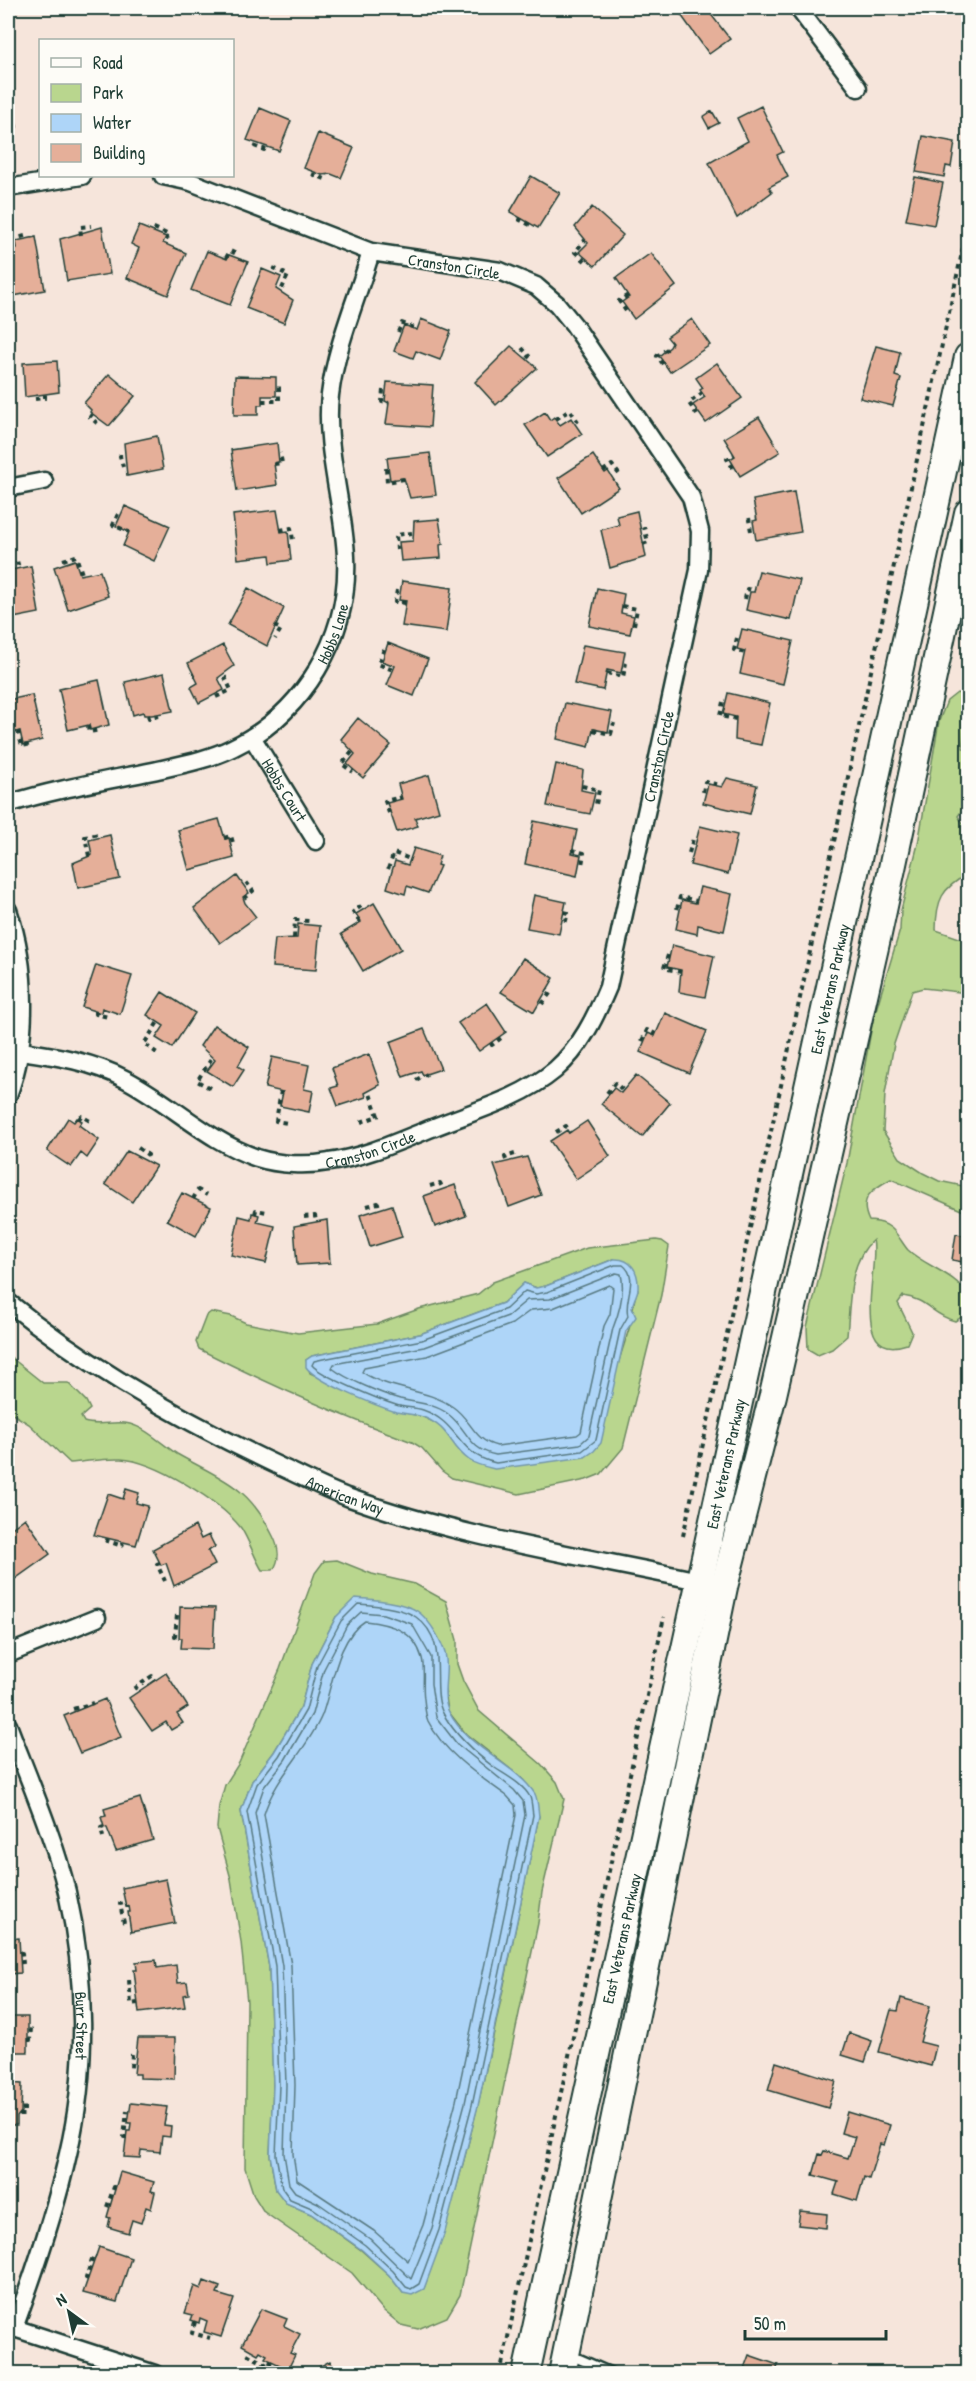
<svg xmlns="http://www.w3.org/2000/svg" width="976" height="2381" font-family="'Patrick Hand',sans-serif">
<style>
.green{fill:#b9d68e;stroke:#6c8a61;stroke-width:1.5;fill-rule:evenodd}
.water{fill:#aed5f8;stroke:#7598aa;stroke-width:1.5}
.lines{fill:none;stroke-linecap:round;stroke-linejoin:round}
.shore{stroke:#587a82;stroke-width:1.5}
.building{fill:#e5af99;stroke:#1f3d34;stroke-width:1.5}
.service-casing{stroke:#1f3d34;stroke-width:13}
.minor-casing{stroke:#1f3d34;stroke-width:21}
.primary-casing{stroke:#1f3d34;stroke-width:30}
.path{stroke:#1f3d34;stroke-width:4;stroke-dasharray:4.5 4.5;stroke-linecap:butt}
.service{stroke:#fdfcf7;stroke-width:8}
.minor{stroke:#fdfcf7;stroke-width:16}
.primary{stroke:#fdfcf7;stroke-width:26}
.labels{text-anchor:middle;dominant-baseline:central;stroke-width:4.5;stroke-linejoin:round;paint-order:stroke}
.street-label{font-size:16px;fill:#1f3d34;stroke:#fdfcf7}
</style>
<rect width="100%" height="100%" fill="#f6e5db"/>
<filter id="ink" filterUnits="userSpaceOnUse"><feTurbulence type="fractalNoise" baseFrequency=".0167" numOctaves="2"/><feDisplacementMap in="SourceGraphic" scale="12" xChannelSelector="R" yChannelSelector="G"/><feConvolveMatrix kernelMatrix="1 2 1 2 8 2 1 2 1" color-interpolation-filters="sRGB"/></filter>
<g filter="url(#ink)">
<path class="green" d="M957 693 963 695C970 710 963 732 963 748L968 749V808L963 809 958 816 968 831V874C942 888 936 900 936 930L968 941V993L923 988 912 991 894 1044 885 1094 883 1131 900 1158 923 1173 939 1181 968 1187V1213L891 1179C872 1189 858 1198 869 1221 877 1222 884 1222 891 1228 898 1234 902 1243 908 1250 925 1266 956 1274 968 1295 974 1307 965 1316 955 1321 932 1315 927 1299 903 1296L898 1303 912 1332 907 1344C847 1364 880 1265 873 1240 848 1262 850 1305 847 1336L832 1349 818 1355 808 1349 807 1327 847 1163 873 1020 900 930 901 910 918 844 939 721 947 701Z
M656 1240 662 1241 669 1246 661 1295 623 1448 601 1474 586 1480 519 1494 452 1478 442 1471 422 1448 412 1442C339 1415 268 1384 199 1349L196 1342 206 1316 211 1312 231 1316 246 1323 298 1333 377 1324 419 1309 478 1294 493 1282 587 1248ZM614 1259 638 1290C632 1301 634 1311 631 1322 627 1337 621 1352 617 1368L461 1452 440 1425 421 1416 395 1411 310 1373 306 1360 312 1356 420 1334 503 1303 524 1283 537 1288 546 1286Z
M8 1355 43 1383H68L86 1401 90 1409 81 1417 84 1422C99 1427 115 1420 130 1424 146 1428 163 1445 177 1454 223 1480 248 1485 273 1536 279 1548 281 1559 273 1570H262C254 1557 249 1540 241 1528 220 1501 155 1461 121 1459 105 1458 86 1462 70 1463L29 1424 8 1411Z
M337 1560 372 1574 415 1584 446 1601 457 1640V1664L463 1681 479 1711 541 1764 557 1782 564 1799 542 1892 538 1923 460 2295 447 2317 418 2329 401 2325 384 2311 352 2273 264 2212 254 2196 245 2168 247 2002 241 1942 231 1879 217 1828 219 1806 225 1785 239 1763 280 1669 315 1573 324 1561ZM336 1617 445 1654 444 1683 448 1711 466 1734 523 1779 539 1816C504 1974 480 2136 424 2288L403 2293 389 2275 361 2250 311 2214 286 2203 276 2190 270 2155 273 2085 269 1967 241 1811 252 1781 274 1752 301 1707 312 1664Z"/>
<path class="water" d="M614 1259C631 1258 639 1271 638 1289 637 1295 633 1301 632 1308L636 1317 626 1331 601 1443 594 1451 585 1457 495 1469C486 1467 476 1465 469 1460 449 1446 451 1428 423 1417 414 1414 405 1414 396 1412 377 1406 316 1382 306 1367V1360L312 1356 420 1334 503 1303 524 1283 536 1288 546 1286Z
M355 1598C372 1599 408 1602 421 1614 431 1623 441 1640 445 1653 450 1671 440 1694 449 1712 468 1749 516 1764 535 1794 538 1800 538 1809 539 1816L478 2106 445 2232 424 2289 412 2295 403 2293 389 2275 362 2250 311 2214 286 2203 276 2190 270 2155 273 2085 269 1967 241 1811 252 1781 274 1752 301 1707 312 1664 336 1617Z"/>
<g class="lines">
<path class="shore" d="M615 1265H623C640 1278 623 1299 628 1316L620 1330 596 1440 582 1451 496 1463C456 1454 460 1423 423 1410 414 1407 404 1408 396 1405 380 1400 321 1376 312 1365L314 1361 323 1359 422 1340 506 1309 525 1291 536 1294 547 1292Z
M616 1273 621 1274C625 1291 619 1313 613 1328L589 1436 580 1444 496 1455C467 1449 469 1430 448 1414 434 1403 416 1403 400 1399 382 1394 346 1379 332 1368L334 1364 424 1347 508 1316 527 1300 550 1299Z
M609 1285 613 1288 610 1314 604 1326 581 1432 577 1435 497 1446C474 1441 471 1419 453 1407 426 1388 390 1391 362 1372L364 1368 427 1356 512 1324 531 1310 553 1308Z
M358 1604C376 1605 401 1607 416 1617 452 1643 428 1688 444 1715 456 1736 476 1754 495 1768 507 1776 523 1784 530 1797 532 1802 532 1810 533 1815L472 2105 439 2230 419 2284 411 2289 406 2287 393 2271 365 2245 314 2209 290 2199 282 2188 276 2155 279 2085 275 1966 247 1812 257 1784 279 1756 306 1710 317 1666 341 1621Z
M361 1612 383 1614 412 1624 431 1657V1684L436 1717 457 1744 514 1790 523 1801 525 1815 465 2103 432 2228 411 2279 370 2239 318 2203 295 2192 289 2184 284 2154 286 2085 282 1966 255 1813 264 1787 285 1760 312 1714 324 1669 347 1625Z
M365 1621C391 1624 414 1630 422 1658 425 1669 422 1686 424 1699 425 1706 425 1714 428 1721 444 1753 479 1776 507 1796L515 1805 516 1815 456 2101 423 2225 408 2261 374 2231 297 2180 293 2154 295 2085 291 1965 264 1814C275 1777 307 1751 322 1715 332 1688 337 1638 365 1621Z"/>
</g>
<path class="building" d="M676 8H706L730 39 709 54Z
M8 78H11L14 92 10 93 17 127 8 129Z
M761 106 783 152 777 155 788 177 769 187 772 192 737 218 709 163 748 141 737 118Z
M260 108 291 121 279 151 247 140Z
M712 111 719 123 709 128 703 117Z
M318 133 354 148 341 178 331 174 322 175 304 168Z
M923 136 955 142 951 167 946 166 944 177 916 172Z
M531 176 560 193 538 228 510 212Z
M915 177 943 183 934 225 906 220Z
M592 207 623 235 595 266 579 252 588 243 575 227Z
M139 226 166 237 163 243 186 253 168 295 127 278 139 248 131 244Z
M102 227 110 274 67 281 60 239Z
M36 237 45 290 8 297V250L17 248 16 241Z
M207 251 227 259 229 255 248 262 230 305 191 290Z
M651 253 676 286 634 319 622 302 629 297 616 278Z
M262 269 281 277 276 289 293 300 284 323 246 308Z
M421 319 451 331 440 360 416 351 413 358 394 351 404 325 417 330Z
M692 319 710 345 670 372 659 356 670 347 672 343 667 337Z
M511 346 537 368 496 405 475 382Z
M876 346 900 352 895 376 901 378 893 406 860 398Z
M57 361 59 392 25 397 23 363Z
M717 363 742 398 706 423 693 405 705 397 700 390 703 388 696 378Z
M109 374 135 396 109 426 90 412 91 410 84 403Z
M235 376 276 377V396H262V405H258V415H234Z
M387 382 433 385 430 427 386 424 389 403 385 401Z
M545 412 550 420 554 417 560 425 571 418 582 434 547 457 525 425Z
M759 417 780 452 740 476 730 459 735 456 724 438Z
M157 436 163 469 127 476 124 443Z
M277 443 279 462 274 463 277 485 237 491 231 450Z
M430 453 436 495 410 498 404 478 390 480 387 458Z
M593 455 605 473 608 471 619 488 581 513 558 478Z
M794 492 801 532 756 540 753 521 757 520 753 500Z
M125 506 170 526 154 561 123 546 129 532 116 526Z
M277 510 281 532 288 531 291 560 271 563 270 555 238 559 233 515Z
M637 511 646 557 610 568 601 530 619 525 617 516Z
M439 519 443 544 440 545 441 558 401 561 399 542 413 541 414 521Z
M75 560 80 575 100 571 108 596 68 610 54 567Z
M31 566 39 613 8 619V586L13 585 11 570Z
M759 571 800 580 791 620 746 610 750 592H754Z
M402 581 452 588 446 632 402 626 406 601 399 600Z
M248 588 284 608 267 646 228 625Z
M597 588 624 594 621 613 634 616 630 634 589 626Z
M742 629 793 641 783 684 740 674 745 651 737 649Z
M388 643 428 659 414 696 387 685 395 666 382 661Z
M223 645 234 666 218 678 224 690 199 703 191 687 198 683 188 663Z
M583 645 625 652 621 673 607 670 603 690 574 684Z
M164 673 173 711 152 715H144L143 712 133 715 125 682Z
M99 680 109 725 90 730 89 725 68 730 59 689Z
M728 693 770 703 761 745 735 740 736 717 723 714Z
M32 695 42 740 23 745 20 731 8 734V700Z
M565 703 612 712 608 732 593 729 589 747 557 739Z
M358 718 391 745 363 778 347 764 355 754 341 739Z
M556 764 583 770 581 790 595 793 590 814 547 806Z
M429 775 439 811 415 818 418 826 397 832 387 803 402 799 398 784Z
M727 778 757 785 750 814 703 803 708 784 722 787Z
M219 819 225 839 229 838 234 858 189 870 178 830Z
M534 821 577 830 572 853 581 855 577 876 525 864Z
M700 826 737 835 728 874 690 865Z
M110 835 120 879 78 888 73 863 92 855 89 840Z
M414 848 440 856 437 865 440 866 428 893 407 886 405 894 387 888 395 861 408 865Z
M237 876 249 893 243 897 245 903 256 917 220 943 194 908Z
M700 887 732 894 724 931 698 925 697 934 676 929 682 900 696 903Z
M534 895 566 902 559 934 527 928Z
M374 903 401 949 363 971 341 934 361 922 356 914Z
M298 924 320 926 316 970 272 967 275 939 297 938Z
M672 945 714 956 705 997 679 992 681 970 667 967Z
M523 958 554 978 534 1012 501 992Z
M96 965 132 976 120 1014 102 1008 101 1013 82 1007Z
M162 992 195 1013 172 1048 156 1038 164 1026 147 1015Z
M487 1003 506 1032 479 1051 458 1023Z
M665 1013 707 1031 689 1073 640 1052 648 1033 655 1036Z
M214 1025 249 1047 238 1066 244 1070 233 1087 207 1071 215 1060 200 1046Z
M424 1029 441 1069 423 1075 421 1071 403 1077 390 1042Z
M369 1054 380 1085 365 1093 366 1097 338 1106 331 1088 338 1086 332 1068Z
M272 1057 309 1065 304 1089 313 1091 309 1112 280 1106 283 1092 265 1088Z
M636 1075 670 1103 642 1137 601 1104 614 1088 621 1093Z
M68 1118 74 1122 77 1118 82 1121 79 1125 99 1140 87 1158 81 1153 71 1167 47 1151Z
M587 1121 610 1156 576 1179 550 1141 567 1130 569 1133Z
M127 1151 156 1166 132 1202 105 1184Z
M527 1157 541 1195 509 1207 494 1165Z
M455 1185 466 1216 435 1227 424 1196Z
M182 1193 211 1207 196 1236 167 1220Z
M392 1205 402 1237 370 1247 360 1215Z
M252 1213 259 1215 257 1222 275 1226 266 1263 231 1255 239 1216 251 1219Z
M327 1220 330 1263 297 1265 294 1226Z
M956 1234 968 1236V1263L952 1260Z
M126 1489 139 1493 136 1503 148 1506 136 1545 94 1535 108 1494 123 1499Z
M25 1518 50 1554 8 1584V1531Z
M195 1526 201 1539 209 1535 215 1547 208 1551 215 1565 174 1586 166 1563 161 1565 153 1549Z
M180 1607 215 1608 213 1649 181 1648 182 1638H179Z
M166 1673 188 1707 177 1714 183 1723 171 1730 166 1722 152 1731 129 1698Z
M105 1699 121 1737 80 1753 64 1716Z
M140 1798 153 1840 116 1851 107 1828 104 1827 101 1817 106 1816 104 1809Z
M166 1879 175 1923 131 1932 128 1912H130L129 1906 126 1907 122 1888Z
M19 1938 21 1973 8 1974V1939Z
M156 1960 157 1968 176 1965 178 1983 187 1982 189 1994 183 1995 185 2007 139 2013 134 1970H137L136 1962Z
M901 1998 930 2006 920 2042 936 2046 931 2066 879 2052 891 2010 898 2011Z
M8 2017H28V2052H8Z
M849 2033 872 2041 865 2062 842 2055Z
M138 2038H175L174 2079 140 2078V2074H134Z
M776 2062 836 2081 828 2108 768 2090Z
M8 2083 22 2084 21 2112 17 2117V2125H8Z
M131 2103 167 2107 164 2125 171 2126 170 2137 162 2136 160 2152 141 2150 140 2158 124 2157 127 2131H130L131 2123H128Z
M847 2112 890 2125 884 2145 880 2144 869 2179 864 2177 857 2201 834 2194 838 2182 813 2175 819 2154 822 2155 824 2151 848 2158 855 2137 841 2133Z
M120 2172 154 2182 151 2191 155 2192 151 2209 146 2207 141 2223 132 2220 128 2233 108 2227 110 2218 107 2217Z
M800 2211 827 2214 826 2228 798 2225Z
M99 2247 131 2258 117 2302 83 2293Z
M204 2281 220 2287 217 2294 234 2299 221 2337 204 2332 207 2321 200 2318 199 2323 191 2320 193 2315 185 2313 194 2286 201 2289Z
M261 2309 287 2319 284 2326 300 2334 290 2353 295 2355 288 2369 265 2358 267 2355 260 2351 258 2354 242 2345Z
M749 2355 778 2365 776 2372 769 2370 768 2374H742Z
M330 2361 334 2368 341 2365 346 2374H306Z"/>
<g class="lines">
<defs>
<path id="service" d="M570 2355 614 2374"/>
<g id="minor">
<path d="M798 8 858 88"/>
<path d="M8 188 82 176"/>
<path d="M8 488 44 481"/>
<path id="s1" d="M252 737 316 841"/>
<path id="s2" d="M8 804C55 789 105 781 153 771 179 765 208 760 232 748 303 714 350 637 346 557 344 506 324 446 330 395 336 345 357 299 371 252"/>
<path d="M8 910C27 965 29 1041 8 1095"/>
<path id="s3" d="M21 1051C57 1056 93 1062 125 1079 171 1103 208 1141 257 1158 279 1165 307 1166 329 1162 365 1157 399 1141 432 1128 474 1111 520 1099 555 1070 581 1047 595 1018 608 987L699 570 700 531 691 497 574 325 557 304 536 286 500 271 371 252 191 182 163 176"/>
<path id="s4" d="M8 1302C90 1369 187 1423 283 1468 305 1478 327 1490 350 1498 465 1539 589 1557 708 1583"/>
<path d="M8 1654 97 1618"/>
<path id="s5" d="M8 1725C29 1780 53 1834 67 1892 86 1976 88 2070 68 2154 55 2213 35 2271 14 2328"/>
<path d="M8 2326 155 2374"/>
</g>
<g id="primary">
<path id="s6" d="M526 2374 968 357"/>
<path d="M562 2374 724 1587 773 1395 878 934 968 513"/>
</g>
</defs>
<use href="#service" class="service-casing"/>
<use href="#minor" class="minor-casing"/>
<use href="#primary" class="primary-casing"/>
<path class="path" d="M708 11 711 8
M254 146 264 150 265 146
M312 174 325 179 327 175
M521 218 520 220 530 225
M154 228 169 235 164 244
M81 235 80 227 91 226
M15 249 13 239 25 236
M226 258 230 251 239 255
M585 261 575 252 585 240
M273 268 288 275 281 291
M626 311 619 301 628 295
M398 332 402 323 417 329
M522 348 529 356 527 358
M663 364 657 356 670 347
M383 390 382 402 389 403
M35 399 45 398V393
M262 401H279V385
M92 414 90 417 98 424
M697 415 689 403 702 393
M556 419 570 410 579 423
M274 464 282 463 280 453
M123 467 120 456H123
M386 468 387 482 404 479
M733 468 727 459 734 455
M603 471 612 465 619 474
M118 514 113 525 129 532
M280 530 291 528 293 540
M751 531 749 520 756 519
M643 544 648 542 644 527
M397 550 396 535 412 533
M63 560 76 556 82 574
M12 585 8 566 20 563
M397 590 395 602 406 603
M745 599 747 589 755 591
M622 606 637 609 634 625
M274 626 281 629 275 639
M737 638 734 650 745 653
M384 649 378 664 393 670
M607 673 623 677 626 663
M216 697 231 690 224 675
M723 702 720 716 736 719
M148 715 149 718 163 715
M88 726 89 732 100 730
M593 730 611 734 614 723
M18 731 22 746 32 744
M352 752 342 764 353 772
M582 786 599 790 596 804
M703 792 705 782 722 785
M389 813 385 801 401 797
M224 838 231 836 234 846
M572 850 584 853 582 865
M689 853 693 839 697 840
M89 856 85 837 99 834
M388 869 394 853 410 859
M244 898 253 891 246 882
M677 909 680 897 697 901
M564 912 568 913 565 924
M360 922 353 912 364 904
M294 938 295 920 309 921
M668 955 664 968 681 972
M542 1004 551 992 547 989
M96 1011V1014L108 1017
M642 1041 647 1030 656 1034
M491 1043 492 1045 501 1038
M157 1053 144 1044 158 1022
M416 1080 427 1074
M210 1088 197 1081 212 1058
M281 1091 276 1121 288 1123
M607 1093 615 1083 624 1091
M79 1119 81 1116 90 1121
M361 1122 378 1116 369 1091
M556 1132 566 1126 570 1133
M138 1148 148 1155 145 1159
M506 1160 505 1157 515 1154
M430 1186 440 1183 443 1189
M193 1199 198 1190 207 1195
M367 1206 378 1203 379 1209
M255 1214 256 1210 267 1212
M304 1217 315 1216 316 1221
M683 1536 968 225
M105 1540 122 1546 123 1543
M160 1563 157 1564 165 1581
M177 1615 175 1636H179
M134 1689 152 1676 155 1681
M73 1709 93 1703
M103 1837 101 1828 104 1827
M8 1881H10L13 1892
M124 1923 120 1904 125 1903
M20 1953H22L23 1964
M129 1980 131 2004 138 2003
M28 2040H30L31 2028
M132 2054 131 2068H134
M19 2115H24V2103
M127 2137H124L127 2111
M107 2207 114 2187H116
M88 2279 86 2278 93 2256
M195 2322 192 2333 210 2338
M247 2354 269 2366 271 2361
M500 2374 664 1617"/>
<use href="#service" class="service"/>
<use href="#minor" class="minor"/>
<use href="#primary" class="primary"/>
</g>
</g>
<g class="labels">
<g class="street-label">
<text transform="translate(454 266) rotate(9)">Cranston Circle</text>
<text stroke="none"><textPath href="#s2" startOffset="388">Hobbs Lane</textPath></text>
<text stroke="none"><textPath href="#s3" startOffset="916">Cranston Circle</textPath></text>
<text stroke="none"><textPath href="#s1" startOffset="62">Hobbs Court</textPath></text>
<text stroke="none"><textPath href="#s6" startOffset="1418">East Veterans Parkway</textPath></text>
<text stroke="none"><textPath href="#s3" startOffset="378">Cranston Circle</textPath></text>
<text stroke="none"><textPath href="#s6" startOffset="932">East Veterans Parkway</textPath></text>
<text stroke="none"><textPath href="#s4" startOffset="390">American Way</textPath></text>
<text stroke="none"><textPath href="#s6" startOffset="446">East Veterans Parkway</textPath></text>
<text stroke="none"><textPath href="#s5" startOffset="312">Burr Street</textPath></text>
</g>
</g>
<rect width="976" height="2381" fill="none" stroke="#fdfcf7" stroke-width="30"/>
<rect x="15" y="15" width="946" height="2351" fill="none" stroke="#1f3d34" stroke-width="2" filter="url(#ink)"/>
<rect x="39" y="39" width="195" height="138" fill="#fdfcf7" stroke="#a4b0a9" stroke-width="1.5"/>
<rect x="51" y="58" width="30" height="9" fill="#fdfcf7" stroke="#a4b0a9" stroke-width="1.5"/>
<text x="93" y="69" font-size="18" fill="#1f3d34">Road</text>
<rect x="51" y="84" width="30" height="18" fill="#b9d68e" stroke="#a4b0a9" stroke-width="1.5"/>
<text x="93" y="99" font-size="18" fill="#1f3d34">Park</text>
<rect x="51" y="114" width="30" height="18" fill="#aed5f8" stroke="#a4b0a9" stroke-width="1.5"/>
<text x="93" y="129" font-size="18" fill="#1f3d34">Water</text>
<rect x="51" y="144" width="30" height="18" fill="#e5af99" stroke="#a4b0a9" stroke-width="1.5"/>
<text x="93" y="159" font-size="18" fill="#1f3d34">Building</text>
<g transform="translate(69 2312) rotate(327)" stroke="#fdfcf7" stroke-width="4.5" paint-order="stroke">
<path d="M0-4.5L10 22L0 15L-10 22Z" fill="#1f3d34"/>
<text y="-9" font-size="16" font-weight="bold" text-anchor="middle" fill="#1f3d34">N</text>
</g>
<path d="M745 2330v9h141v-9" fill="none" stroke="#1f3d34" stroke-width="3"/>
<text x="754" y="2330" font-size="18" fill="#1f3d34" stroke="#fdfcf7" stroke-width="4.5" paint-order="stroke">50 m</text>
</svg>
